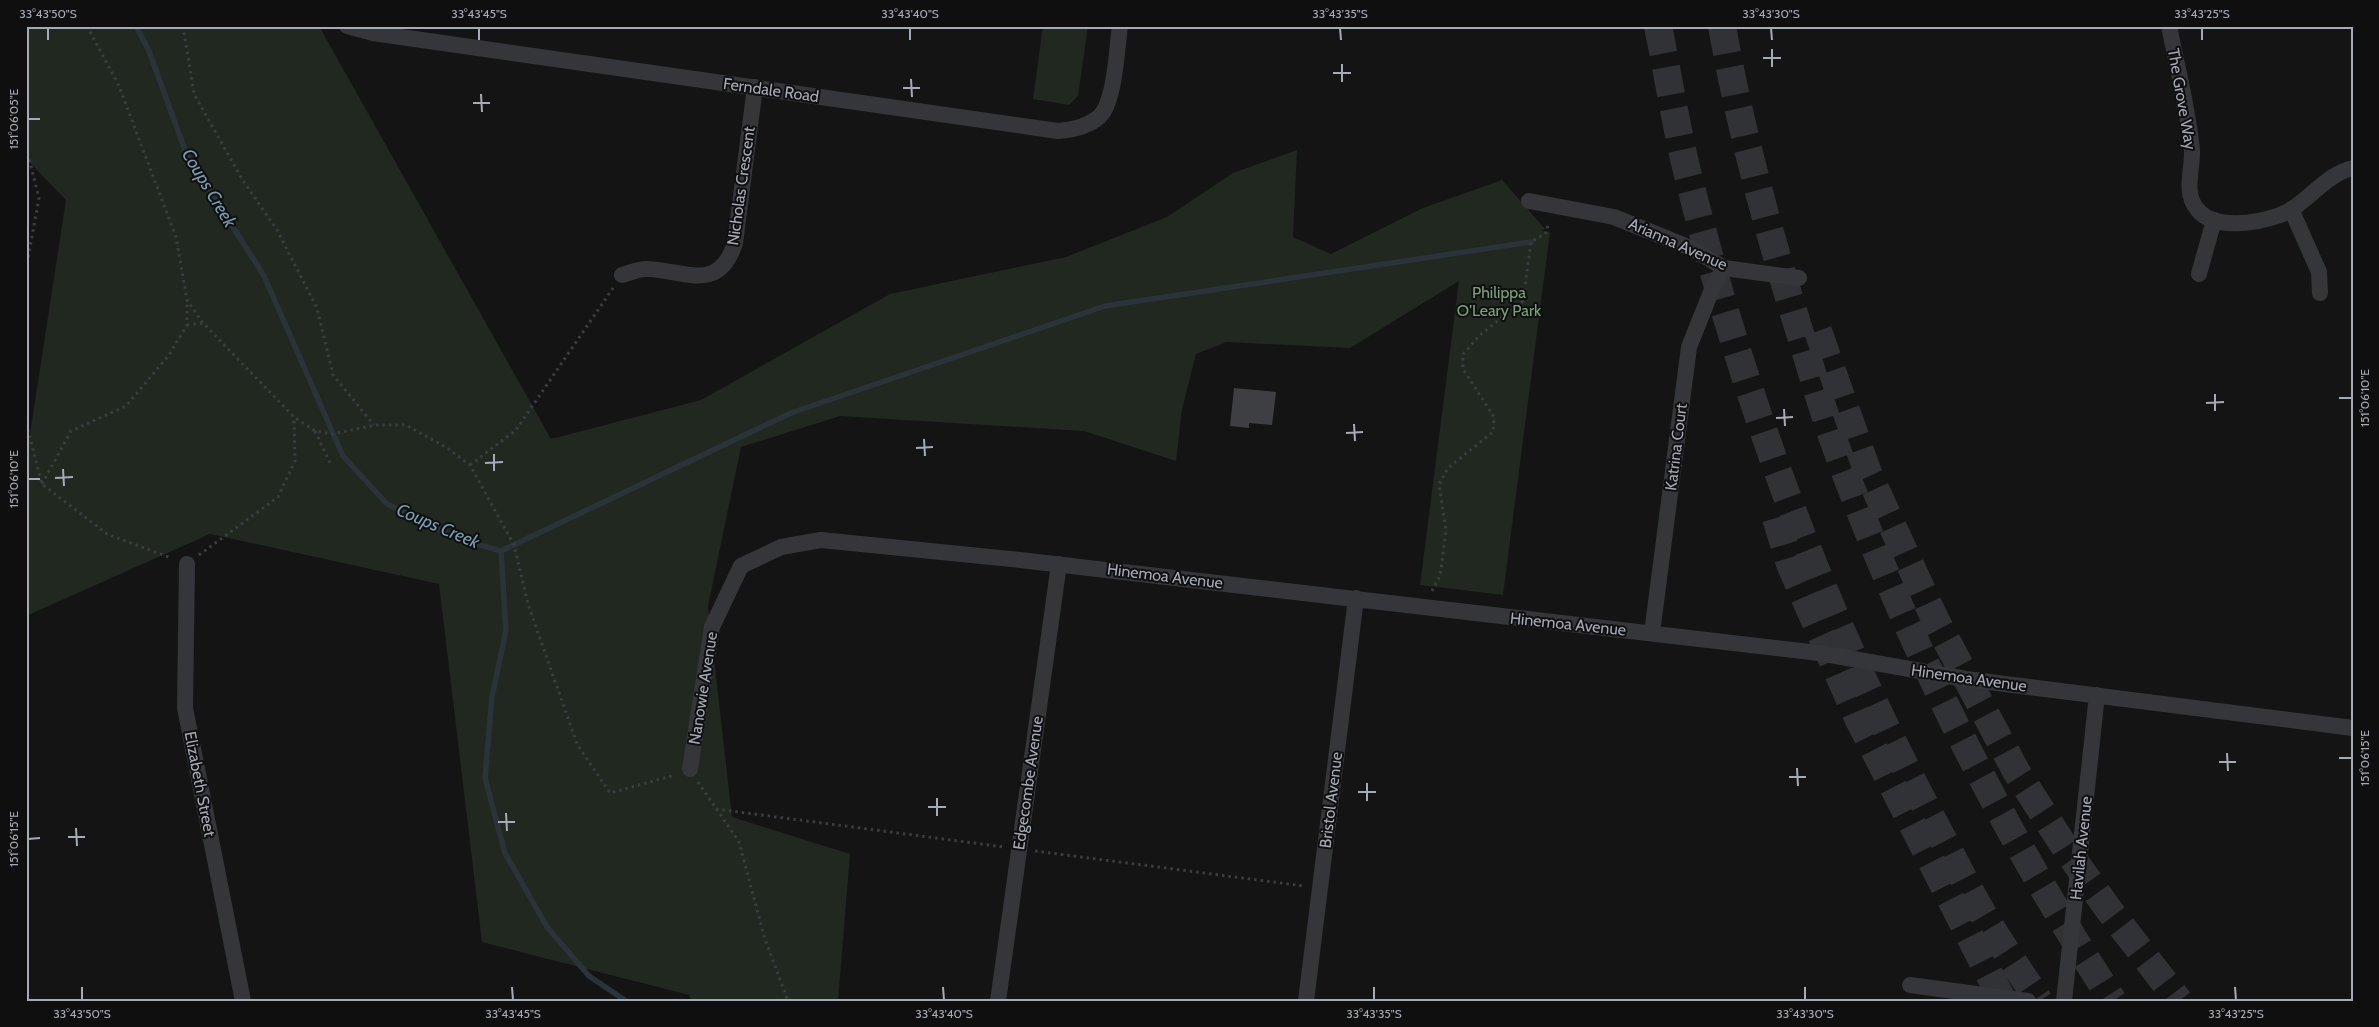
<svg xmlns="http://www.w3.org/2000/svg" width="2379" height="1027" font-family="Cabin,sans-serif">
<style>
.green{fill:#202820}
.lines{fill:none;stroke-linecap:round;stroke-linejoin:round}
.stream{stroke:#2a3339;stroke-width:5.5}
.building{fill:#3e3f42}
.motorway-tunnel{stroke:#313235;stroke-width:28;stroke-dasharray:28 14;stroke-linecap:butt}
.path{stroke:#3b3d41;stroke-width:3;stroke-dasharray:2.5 4;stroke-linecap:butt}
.minor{stroke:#35363a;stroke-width:16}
.ticks{fill:none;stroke:#a5abb6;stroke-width:2}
.labels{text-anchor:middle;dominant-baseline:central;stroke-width:4;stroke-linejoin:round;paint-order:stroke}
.street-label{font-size:16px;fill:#a5abb6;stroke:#0f0f10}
.park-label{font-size:16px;fill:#7da17c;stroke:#0f0f10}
.water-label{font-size:18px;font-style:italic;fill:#7c9cb1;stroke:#0f0f10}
.neatline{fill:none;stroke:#a5abb6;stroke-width:2}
.ticks-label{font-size:12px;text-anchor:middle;fill:#a5abb6}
</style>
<rect width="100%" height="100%" fill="#141415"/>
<path class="green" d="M26 26H319L551 439 701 400 890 294 1066 257 1167 217 1233 173 1297 150 1293 237 1331 254 1423 208 1502 180 1545 229 1542 231 1550 232 1503 595 1420 585 1459 281 1350 348 1227 342 1196 354 1182 409 1176 461 1084 431 840 416 741 447 708 606 732 817 850 854 838 1001H692L689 995 482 942 439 584 210 534 26 616V460L66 200 26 159Z
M1043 26H1088L1078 96 1069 105 1033 99Z"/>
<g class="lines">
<path class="stream" d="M136 26 149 51 186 153 264 276 343 456 387 504 456 538 501 551 506 630 492 697 485 778 505 853 547 927 589 976 626 1001
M501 551 791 413 1105 306 1531 242"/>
</g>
<path class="building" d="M1234 388 1276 392 1272 425 1249 423V428L1230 426Z"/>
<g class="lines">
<path class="motorway-tunnel" d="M1658 26C1669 80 1677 134 1691 187 1748 413 1827 622 1937 828 1951 854 1964 881 1979 907 1997 939 2019 970 2039 1001
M1722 26C1740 129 1768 230 1799 330 1810 365 1820 401 1832 436 1903 635 1998 824 2113 1001
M1818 331 1868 473 1935 619 2016 771 2066 849 2109 910 2179 1001
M1776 518 1790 564 1858 718 2003 1001"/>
<path class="path" d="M87 26 119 86 176 237 187 300 203 323 294 417 315 431 333 434 375 425H406L447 448 470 465 514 545 528 604 577 744 610 793 675 775
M183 26 194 94 242 179 277 230 317 308 333 375 374 425
M26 147 39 198 26 269
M187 325 203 323
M26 423 42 484 107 534 171 558
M315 431 331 465
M470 465 516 430 613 288
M42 484 71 431 126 406 169 355 187 325V301
M199 555 278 497 295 461 294 417
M1432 591 1440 576 1446 531 1439 484 1448 468 1493 432 1494 417 1463 369V354L1480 335 1523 301 1531 242 1547 232 1548 222
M698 782 739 842 764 936 788 1001
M716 809 1004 847
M1035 851 1304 886"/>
<path class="minor" d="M347 26 373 33 1058 131C1073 130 1088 127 1100 116 1115 101 1117 47 1120 26
M2169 26C2177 67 2188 109 2192 150 2193 170 2183 192 2197 209 2214 231 2258 223 2280 215 2308 204 2323 175 2353 168
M1529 201 1614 217 1693 249 1724 268 1799 278
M2291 209 2319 272 2320 293
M2199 274 2214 220
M622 275C630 273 640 268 648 269 686 271 719 293 735 243L755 87
M187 564 185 708 243 1001
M1652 633 1689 347 1713 287 1724 268
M690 769 712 627 741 566 781 547 821 540 1020 560 1819 653 1966 679 2353 728
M1910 985 2028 1001
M998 1001 1059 564
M1306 1001 1356 598
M2064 1001 2097 695"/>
</g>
<path class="ticks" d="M48 28V40M479 28V40M910 28V40M1340 28 1341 40M1771 28 1772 40M2202 28V40M1772 49V67M1763 58H1781M1342 64V82M1333 73H1351M911 79 912 97M903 88H920M481 94 482 112M473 103H490M28 119H40M2215 394V411M2339 398H2352M2206 403 2224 402M1784 409 1785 426M1776 418 1793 417M1354 424 1355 441M1346 433 1363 432M924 439 925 456M916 448 933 447M494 454V471M485 463 503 462M63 469 64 486M55 478 73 477M28 479H40M2227 753 2228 771M2339 758H2352M2219 762H2236M1797 768 1798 786M1789 777H1806M1367 783V801M1358 792H1376M937 798V816M928 807H946M506 813 507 831M498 822H515M76 828 77 846M68 837H85M28 839 40 838M82 987V1000M512 987 513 1000M943 987 944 1000M1374 987V1000M1805 987V1000M2235 987 2236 1000"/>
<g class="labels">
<g class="street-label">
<text transform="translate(771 90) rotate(8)">Ferndale Road</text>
<text transform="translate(2182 99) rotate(80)">The Grove Way</text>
<text transform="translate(741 186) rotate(-82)">Nicholas Crescent</text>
<text transform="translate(1678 244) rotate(24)">Arianna Avenue</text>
<text transform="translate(1676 447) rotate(-83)">Katrina Court</text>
<text transform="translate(1165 576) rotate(7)">Hinemoa Avenue</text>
<text transform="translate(1568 624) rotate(6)">Hinemoa Avenue</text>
<text transform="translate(1969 678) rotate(8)">Hinemoa Avenue</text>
<text transform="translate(703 688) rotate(-81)">Nanowie Avenue</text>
<text transform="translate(1028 783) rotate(-82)">Edgecombe Avenue</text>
<text transform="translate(200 784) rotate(79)">Elizabeth Street</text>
<text transform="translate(1331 800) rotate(-83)">Bristol Avenue</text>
<text transform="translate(2081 848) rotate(-84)">Havilah Avenue</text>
</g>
<g class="park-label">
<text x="1499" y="292">Philippa<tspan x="1499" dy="18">O'Leary Park</tspan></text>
</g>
<g class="water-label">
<text transform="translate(209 188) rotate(59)">Coups Creek</text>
<text transform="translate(438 526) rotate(23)">Coups Creek</text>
</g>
</g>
<rect width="2379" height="1027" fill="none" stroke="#0f0f10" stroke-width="55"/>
<rect x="28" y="28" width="2324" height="972" class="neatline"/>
<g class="ticks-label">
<text x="48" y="18">33°43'50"S</text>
<text x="479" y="18">33°43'45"S</text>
<text x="910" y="18">33°43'40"S</text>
<text x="1340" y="18">33°43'35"S</text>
<text x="1771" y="18">33°43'30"S</text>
<text x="2202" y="18">33°43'25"S</text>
<text transform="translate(14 119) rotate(-90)" y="4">151°06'05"E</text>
<text transform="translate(2365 398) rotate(-90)" y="4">151°06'10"E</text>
<text transform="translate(14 479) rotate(-90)" y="4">151°06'10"E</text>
<text transform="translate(2365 758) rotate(-90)" y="4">151°06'15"E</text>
<text transform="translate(14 839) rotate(-90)" y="4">151°06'15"E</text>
<text x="82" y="1018">33°43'50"S</text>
<text x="513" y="1018">33°43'45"S</text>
<text x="944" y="1018">33°43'40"S</text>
<text x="1374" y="1018">33°43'35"S</text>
<text x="1805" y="1018">33°43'30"S</text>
<text x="2236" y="1018">33°43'25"S</text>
</g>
</svg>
